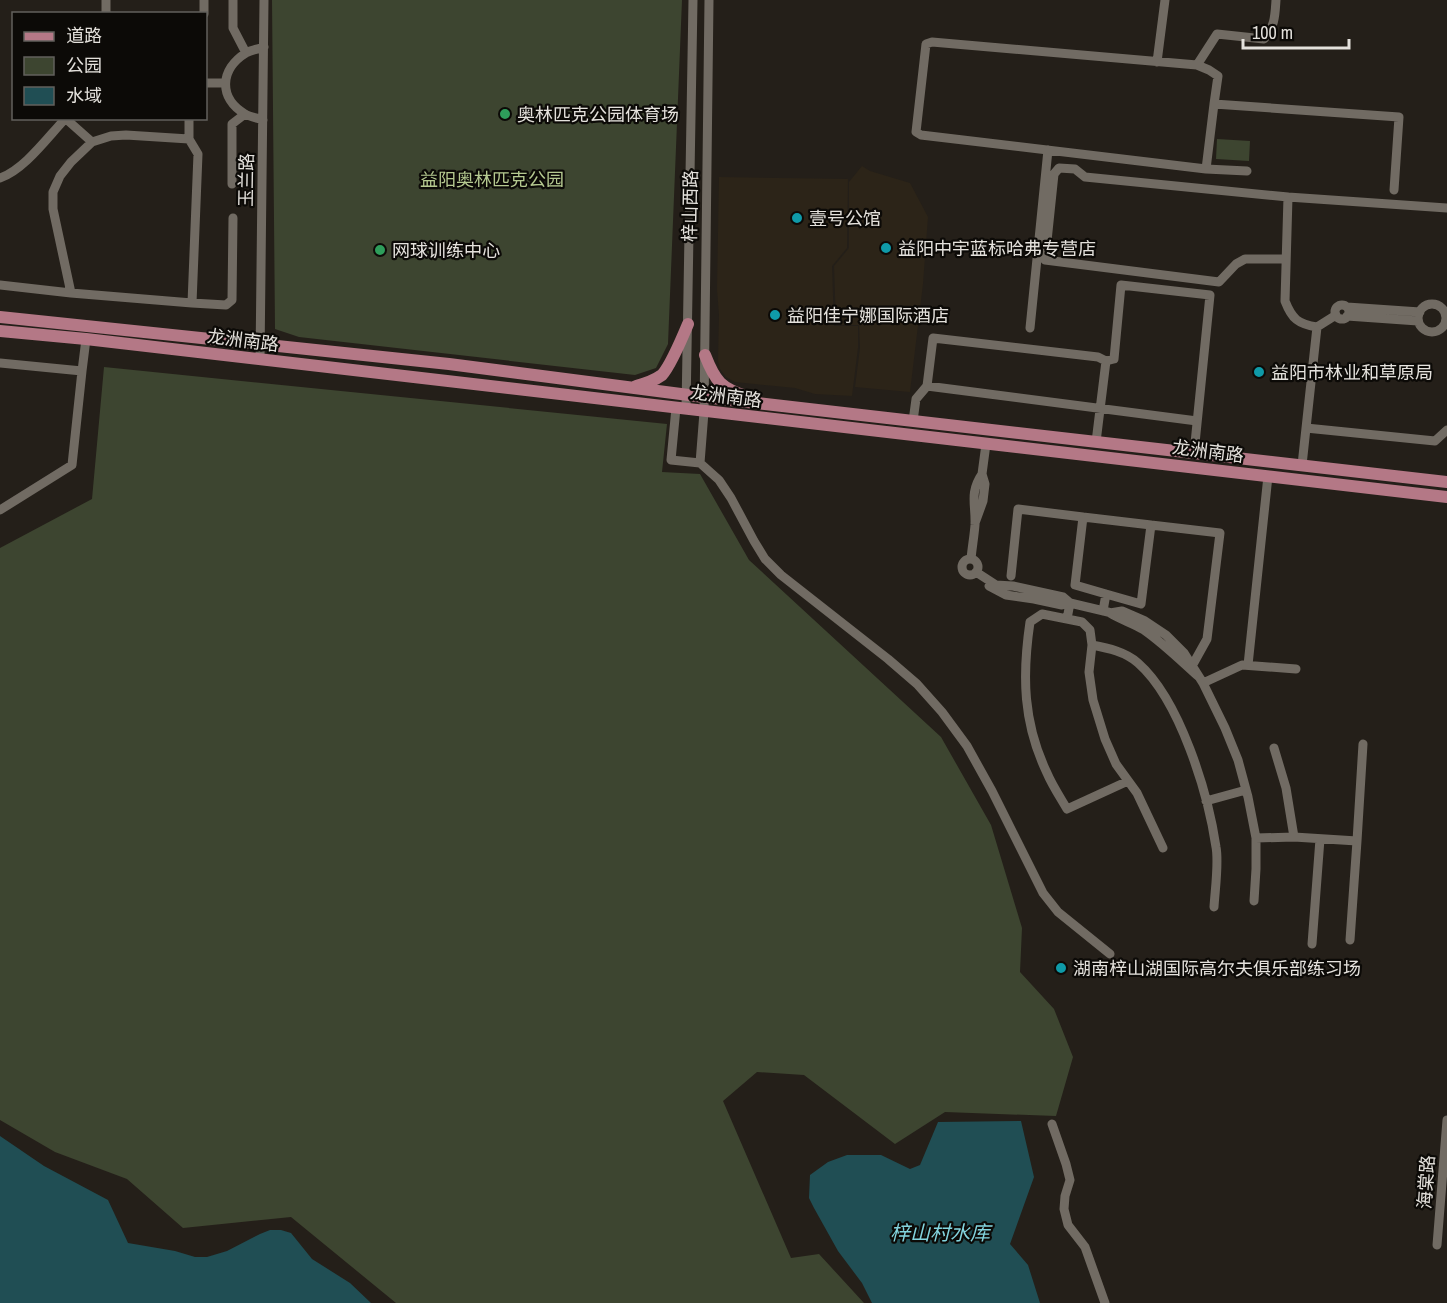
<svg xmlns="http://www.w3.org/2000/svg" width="1447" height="1303" font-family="'Archivo Narrow','Noto Sans SC',sans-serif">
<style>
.built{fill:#2c2418}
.green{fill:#3d4530}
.water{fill:#204e54}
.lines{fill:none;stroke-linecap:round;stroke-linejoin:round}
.minor{stroke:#716b63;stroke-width:9}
.major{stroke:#b47886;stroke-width:12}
.leisure-dot{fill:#2e9e5b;stroke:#0c0a07;stroke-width:2}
.culture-dot{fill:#0f9aa8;stroke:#0c0a07;stroke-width:2}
.labels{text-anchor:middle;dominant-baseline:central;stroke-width:4.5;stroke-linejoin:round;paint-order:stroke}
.poi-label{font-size:18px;fill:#e4e1dc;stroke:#0c0a07;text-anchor:start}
.park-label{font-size:18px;fill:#b5c990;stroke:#0c0a07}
.street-label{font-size:18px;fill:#e4e1dc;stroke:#0c0a07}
.water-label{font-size:20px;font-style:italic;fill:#83d4de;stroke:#0c0a07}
</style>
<rect width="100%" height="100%" fill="#241f19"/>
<path class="built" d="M862 166 870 171 910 183 928 217 923 284 910 392 855 387 860 348 859 325H836L834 266 849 248V182Z
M719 177 848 179 847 248 832 266 834 326H858V348L852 396 815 394 795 388 735 382 726 377 720 369 718 360 719 315 717 289Z"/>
<path class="green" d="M272 0H682L668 344 656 368 635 375 299 337 275 329Z
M1217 139 1250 141 1249 161 1216 159Z
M104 367 667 424 662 472 700 474 749 560 941 737 991 825 1022 928 1020 972 1054 1009 1073 1057 1056 1116 945 1112 895 1144 804 1075 757 1072 723 1101 791 1258 819 1254 864 1303H396L291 1217 183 1228 127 1179 55 1152 0 1120V548L92 499Z"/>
<path class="water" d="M1021 1121 1034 1177 1010 1244 1028 1265 1040 1303H872L862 1283 838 1251 814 1208 809 1198 810 1175 828 1162 847 1155H881L910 1169 920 1165 938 1122Z
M0 1136 44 1166 108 1200 128 1243 175 1251 195 1257H207L227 1251 260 1234 270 1230H281L291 1233 312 1259 350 1283 371 1303H0Z"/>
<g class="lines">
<path class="minor" d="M204 0V14
M233 0V28L246 53
M106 14V0
M1157 62 1165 0
M1197 65 1217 34 1264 39C1275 27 1275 15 1276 0
M206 83H225
M65 118 92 142 111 136 126 135 189 139V118
M263 120C257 118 250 117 245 114 218 98 220 69 246 53 251 50 258 49 264 47
M189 139 198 154 192 303 226 305 232 300 233 218
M92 142 71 162 60 176 53 192V209L71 293 192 303
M1206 169 921 135 916 132 926 44 932 42 1197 65 1209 70 1218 76 1214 104
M1247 171 1206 169 1214 104 1399 117 1394 190
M0 178C24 170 47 138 65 119
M232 184V124L245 114
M1286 259H1245L1236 264 1219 282 1045 260 1054 174 1059 168 1075 169 1085 177 1288 197
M0 285 71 293
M1418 318a14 14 0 1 1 28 0a14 14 0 1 1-28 0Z
M1335 312a7 7 0 1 1 14 0a7 7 0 1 1-14 0Z
M1347 307 1420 312
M1347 316 1418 321
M1317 327 1336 315
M1030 328 1048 150
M260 360 264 0
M0 363 82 371 72 465 0 510
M82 371 86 339
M927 386 933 338 1098 357 1106 361
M676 408 671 460 700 463 704 412 709 0
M686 409 693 0
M913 421 916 399 927 386 1197 421
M1306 428 1435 441 1447 430
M1096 442 1106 361 1114 359 1121 285 1210 295 1194 453
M700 463 719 480 731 498 754 541 765 559 781 575 888 659 917 684 942 712 967 746 992 791 1043 893 1058 912 1110 954
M1302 465 1317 327C1298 324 1292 319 1285 301L1288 197 1447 208
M982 474 986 444
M1151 525 1220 533 1207 639 1192 666
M971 559C972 548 974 537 975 525 976 505 969 493 982 474L985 484 983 501 975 523
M962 567a8 8 0 1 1 16 0a8 8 0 1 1-16 0Z
M976 572 996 585 1013 586 1063 597 1070 603 1108 612
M1011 576 1018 509 1083 517
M989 586 1006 595 1034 599 1062 605 1070 603
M1070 603 1067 619 1082 622 1090 630 1092 645 1089 672 1093 700 1105 739 1116 764 1137 793 1163 848
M1103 611 1106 594 1141 604 1151 525 1083 517 1075 585 1106 594
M1067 619 1042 614 1030 622C1022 676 1023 723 1047 773 1052 785 1060 797 1067 809L1128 781
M1092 645C1108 648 1126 652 1138 663 1180 700 1208 793 1216 847 1219 863 1215 890 1214 907
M1248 665 1268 476
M1199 677C1181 661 1164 644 1144 630 1133 623 1121 620 1110 613L1122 611 1145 621 1166 635 1184 653 1203 683 1225 728 1238 760 1248 797 1256 838V869L1254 901
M1203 683 1242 665 1296 669
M1274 748 1286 788 1294 837
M1206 801 1246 790
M1256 838 1294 837 1357 841 1363 744
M1350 940 1357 841
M1312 944 1320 839
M1052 1124 1066 1164 1070 1180 1065 1196 1064 1209 1068 1225 1085 1247 1105 1303
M1437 1245 1447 1120"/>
<path class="major" d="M0 317 449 364 704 397 1447 482
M0 331 86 339 1447 497
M705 355C715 381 721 389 749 397
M636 386C644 384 655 380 662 375 670 366 683 336 688 324"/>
</g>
<g class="leisure-dot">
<circle cx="505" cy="114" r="6"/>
<circle cx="380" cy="250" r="6"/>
</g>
<g class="culture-dot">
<circle cx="797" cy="218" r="6"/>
<circle cx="886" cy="248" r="6"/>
<circle cx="775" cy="315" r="6"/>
<circle cx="1259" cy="372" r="6"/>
<circle cx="1061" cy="968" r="6"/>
</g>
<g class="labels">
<g class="poi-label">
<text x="517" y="114">奥林匹克公园体育场</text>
<text x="809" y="218">壹号公馆</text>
<text x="898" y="248">益阳中宇蓝标哈弗专营店</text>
<text x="392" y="250">网球训练中心</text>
<text x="787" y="315">益阳佳宁娜国际酒店</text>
<text x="1271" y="372">益阳市林业和草原局</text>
<text x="1073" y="968">湖南梓山湖国际高尔夫俱乐部练习场</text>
</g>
<g class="park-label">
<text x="492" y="179">益阳奥林匹克公园</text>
</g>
<g class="street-label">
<text transform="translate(246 180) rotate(-89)">玉兰路</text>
<text transform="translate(690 206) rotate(-89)">梓山西路</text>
<text transform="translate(243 340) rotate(7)">龙洲南路</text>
<text transform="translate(726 396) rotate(7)">龙洲南路</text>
<text transform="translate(1208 451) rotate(7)">龙洲南路</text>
<text transform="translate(1426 1182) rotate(-86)">海棠路</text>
</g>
<g class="water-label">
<text x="940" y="1232">梓山村水库</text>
</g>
</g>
<rect x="12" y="12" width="195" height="108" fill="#0c0a07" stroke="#62605c" stroke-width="1.5"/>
<rect x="24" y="32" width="30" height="9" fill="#b47886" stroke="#62605c" stroke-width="1.5"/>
<text x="66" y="42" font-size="18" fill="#e4e1dc">道路</text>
<rect x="24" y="57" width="30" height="18" fill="#3d4530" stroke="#62605c" stroke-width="1.5"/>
<text x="66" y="72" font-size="18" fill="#e4e1dc">公园</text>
<rect x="24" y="87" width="30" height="18" fill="#204e54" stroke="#62605c" stroke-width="1.5"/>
<text x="66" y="102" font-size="18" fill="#e4e1dc">水域</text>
<path d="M1243 39v9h106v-9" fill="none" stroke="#e4e1dc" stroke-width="3"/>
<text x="1252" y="39" font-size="18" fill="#e4e1dc" stroke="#0c0a07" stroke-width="4.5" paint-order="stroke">100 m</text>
</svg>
